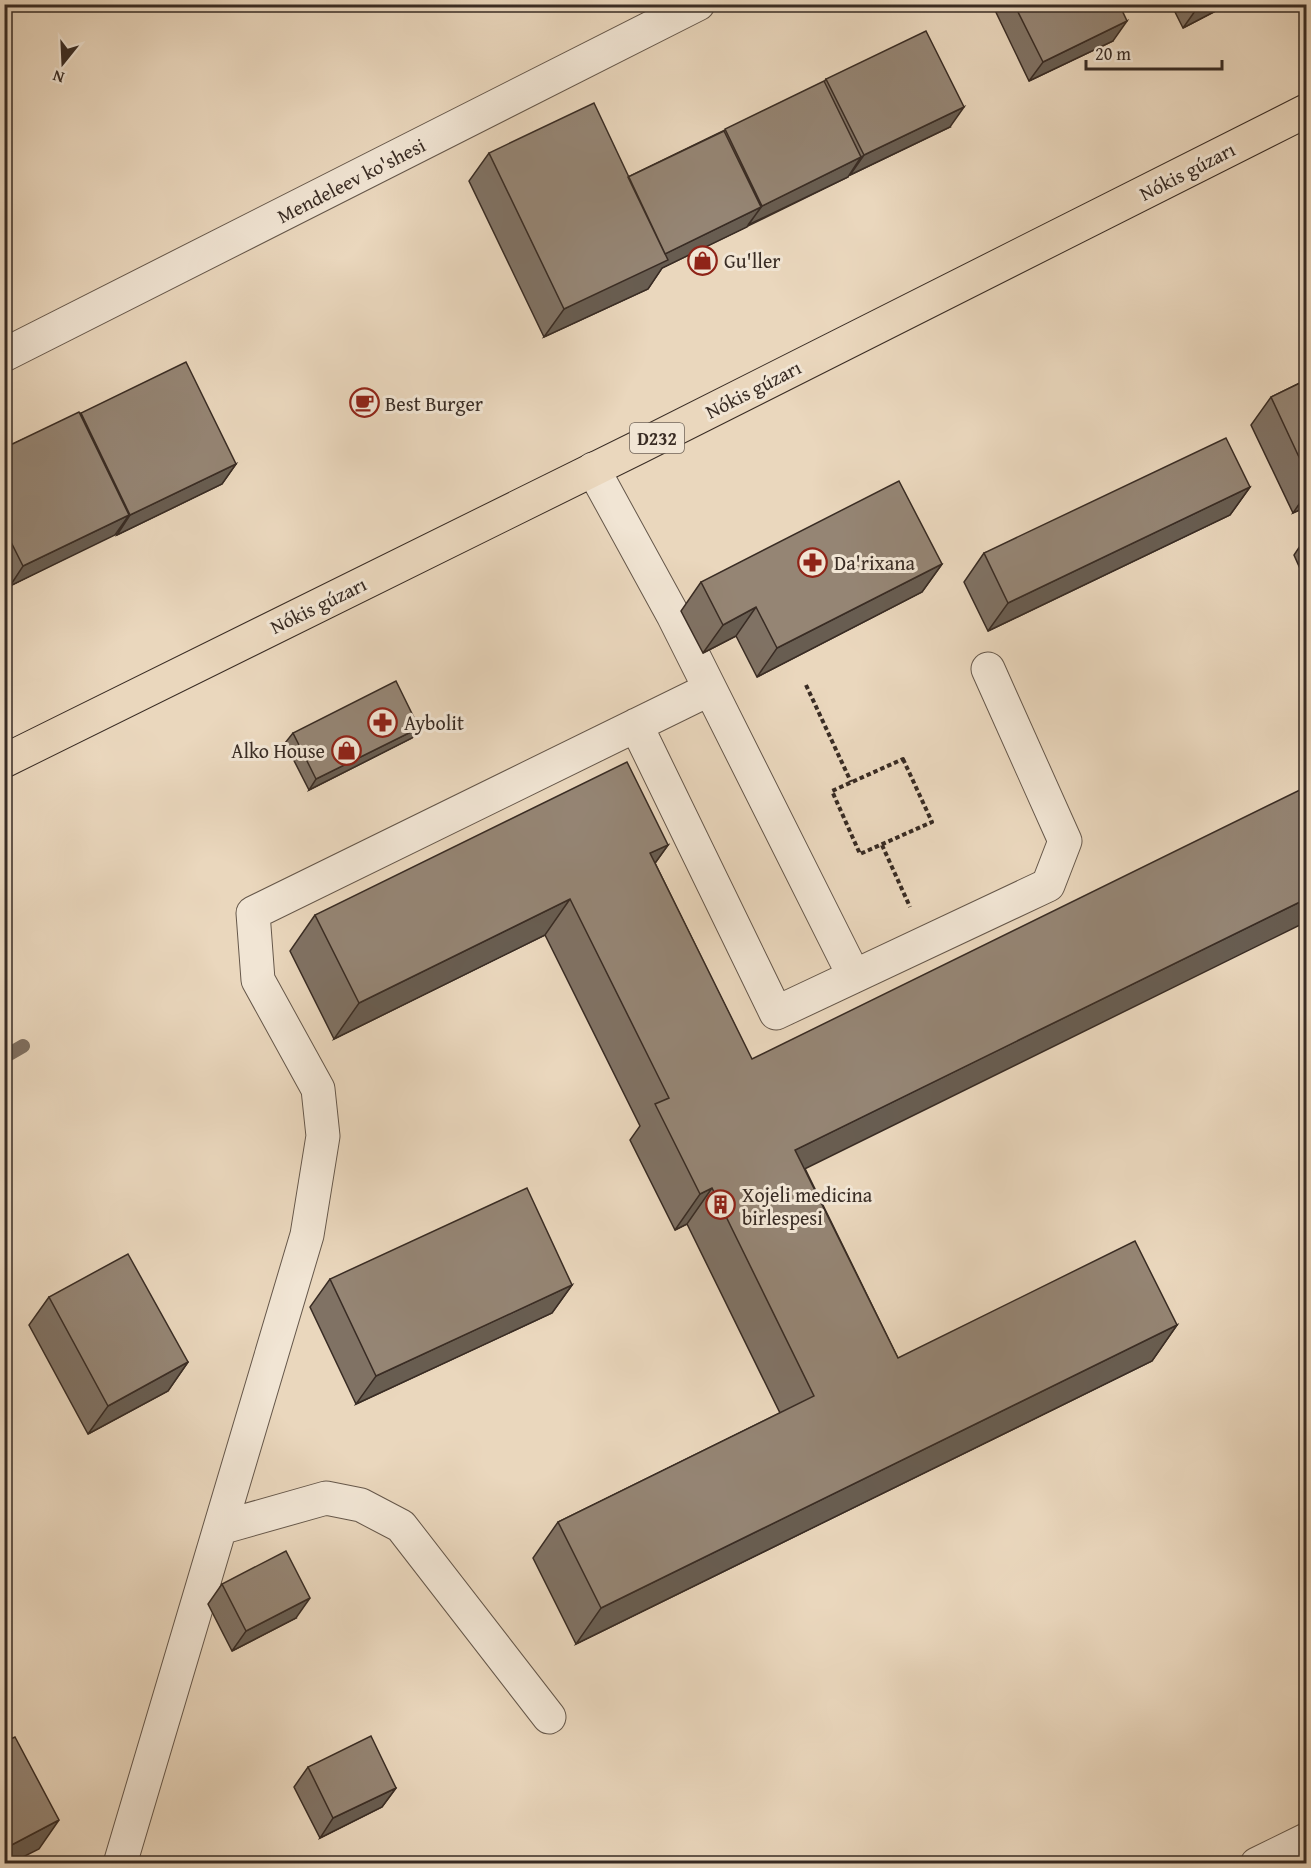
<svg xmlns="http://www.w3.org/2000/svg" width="1311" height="1868" font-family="'Gentium Book Plus',serif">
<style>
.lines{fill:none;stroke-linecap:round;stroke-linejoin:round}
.stream{stroke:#7f7061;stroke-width:14}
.minor-casing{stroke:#65574a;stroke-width:35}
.major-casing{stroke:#392c24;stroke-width:35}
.path{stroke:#392c24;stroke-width:4;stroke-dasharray:4.5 3;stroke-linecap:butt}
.minor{stroke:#f1e5d4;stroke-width:33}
.major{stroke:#ead7bd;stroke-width:33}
.wall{fill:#807264;stroke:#392c24;stroke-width:1.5}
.shaded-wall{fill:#685d51;stroke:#392c24;stroke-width:1.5}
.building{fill:#958574;stroke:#392c24;stroke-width:1.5}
.labels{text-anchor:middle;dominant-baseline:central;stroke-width:6;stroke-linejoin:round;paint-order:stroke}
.shield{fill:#f1e5d4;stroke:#706459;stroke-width:1.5}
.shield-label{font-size:18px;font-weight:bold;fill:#392c24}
.street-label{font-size:20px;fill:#392c24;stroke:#f1e5d4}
.poi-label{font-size:20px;fill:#392c24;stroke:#f1e5d4;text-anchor:start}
</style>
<rect width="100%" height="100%" fill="#ead7bd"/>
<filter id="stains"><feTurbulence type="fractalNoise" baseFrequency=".00333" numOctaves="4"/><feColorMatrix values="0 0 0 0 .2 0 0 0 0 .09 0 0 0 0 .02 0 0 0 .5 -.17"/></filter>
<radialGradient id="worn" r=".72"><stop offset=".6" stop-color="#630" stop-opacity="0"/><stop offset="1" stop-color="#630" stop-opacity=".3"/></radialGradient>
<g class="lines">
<path class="stream" d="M4 1057 23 1046"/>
<defs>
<path id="minor" d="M4 355 698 4
M593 469 673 615 854 976
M636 725 776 1013 1048 885 1065 841 988 669
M220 1528 326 1498 361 1505 401 1526 549 1717
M120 1864 307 1235 323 1136 318 1089 258 980 253 913 710 689
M1257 1864 1306 1840"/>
<path id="major" d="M4 761 639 447 1306 111"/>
</defs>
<use href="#minor" class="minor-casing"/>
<use href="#major" class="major-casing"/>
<path class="path" d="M806 685 851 782
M903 759 932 822 860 854 832 791Z
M882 845 910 907"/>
<use href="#minor" class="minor"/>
<use href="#major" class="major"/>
</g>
<path class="wall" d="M992 4H1119L1113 41 1029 81Z
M1171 4H1229L1183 28Z
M826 79 950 127 850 175 849 174 848 177 662 268 648 289 544 337 469 181 489 153 628 177 824 82Z
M1306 380V507L1293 513 1251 425 1271 397Z
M81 413 236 464 222 484 117 535 116 533 10 586 4 576V448Z
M1250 487 1230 515 988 631 964 582 984 553Z
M1306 537V582L1294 555Z
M942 564 922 592 757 677 736 636 703 653 681 611 701 582Z
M419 728 412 738 309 790 285 743 293 733Z
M668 845 655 863 898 1358 1177 1325 1152 1361 576 1644 533 1558 558 1522 780 1413 687 1224 675 1230 630 1140 640 1126 545 935 334 1039 290 951 315 915Z
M330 1279 572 1285 552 1313 356 1404 310 1307Z
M49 1297 188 1362 168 1391 88 1434 29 1325Z
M222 1584 296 1618 232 1651 208 1604Z
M308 1767 396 1788 382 1807 320 1838 294 1787Z"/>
<path class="shaded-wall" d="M1200 4H1229L1183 28Z
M1127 21 1113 41 1029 81 1043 62Z
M964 107 950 127 850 175 864 155Z
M861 157 848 177 748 225 762 206Z
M761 207 747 227 662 268 648 289 544 337 564 309 662 255Z
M236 464 222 484 117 535 130 515Z
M1250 487 1230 515 988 631 1008 603Z
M1306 494V507L1293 513Z
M129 515 115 535 10 586 23 566Z
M942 564 922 592 757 677 777 648Z
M756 607 736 636 703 653 723 625Z
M419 728 412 738 309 790 316 779Z
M668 845 643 880 650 853Z
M570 899 545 935 334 1039 359 1003Z
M1306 899V922L770 1186 795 1150Z
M712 1188 687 1224 675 1230 700 1194Z
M572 1285 552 1313 356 1404 376 1376Z
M1177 1325 1152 1361 576 1644 601 1608Z
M188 1362 168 1391 88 1434 108 1406Z
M310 1598 296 1618 232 1651 246 1631Z
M396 1788 382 1807 320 1838 333 1818Z
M59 1820 39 1849 11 1863H4V1849Z"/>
<path class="building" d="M1014 4H1119L1127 21 1043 62Z
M926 31 964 107 864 155 826 79Z
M824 81 861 157 762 206 725 129Z
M594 103 668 260 564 309 489 153Z
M724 131 761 207 665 254 628 177Z
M186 362 236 464 130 515 81 413Z
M1306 380V472L1271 397Z
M79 412 129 515 23 566 4 528V448Z
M1226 438 1250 487 1008 603 984 553Z
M899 481 942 564 777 648 756 607 723 625 701 582Z
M396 681 419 728 316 779 293 733Z
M627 762 668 845 650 853 752 1059 1306 787V899L795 1150 898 1358 1135 1241 1177 1325 601 1608 558 1522 814 1396 712 1188 700 1194 655 1104 669 1098 570 899 359 1003 315 915Z
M527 1188 572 1285 376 1376 330 1279Z
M128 1254 188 1362 108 1406 49 1297Z
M286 1551 310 1598 246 1631 222 1584Z
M371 1736 396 1788 333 1818 308 1767Z
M15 1737 59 1820 4 1849V1742Z"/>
<defs>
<symbol id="shop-ring" viewBox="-11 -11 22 22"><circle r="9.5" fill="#f1e5d4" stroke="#8f2418" stroke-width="1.5"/><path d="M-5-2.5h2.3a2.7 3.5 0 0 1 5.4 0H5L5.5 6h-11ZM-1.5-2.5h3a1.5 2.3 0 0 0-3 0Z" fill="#8f2418"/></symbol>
<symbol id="cafe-ring" viewBox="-11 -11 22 22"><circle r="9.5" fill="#f1e5d4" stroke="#8f2418" stroke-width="1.5"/><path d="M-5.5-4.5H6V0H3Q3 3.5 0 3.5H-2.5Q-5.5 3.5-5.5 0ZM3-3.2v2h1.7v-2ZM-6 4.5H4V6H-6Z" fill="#8f2418"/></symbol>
<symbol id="pharmacy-ring" viewBox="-11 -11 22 22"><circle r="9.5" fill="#f1e5d4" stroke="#8f2418" stroke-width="1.5"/><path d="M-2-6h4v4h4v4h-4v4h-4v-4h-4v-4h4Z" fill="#8f2418"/></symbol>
<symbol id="building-ring" viewBox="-11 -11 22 22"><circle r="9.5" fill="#f1e5d4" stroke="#8f2418" stroke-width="1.5"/><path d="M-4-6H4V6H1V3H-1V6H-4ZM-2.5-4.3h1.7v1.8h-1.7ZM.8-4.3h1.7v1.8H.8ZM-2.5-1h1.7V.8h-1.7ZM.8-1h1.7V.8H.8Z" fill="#8f2418"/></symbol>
</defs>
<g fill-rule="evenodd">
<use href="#shop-ring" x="686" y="244" width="33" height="33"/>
<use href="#cafe-ring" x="348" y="386" width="33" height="33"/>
<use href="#pharmacy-ring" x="796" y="546" width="33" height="33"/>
<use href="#pharmacy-ring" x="366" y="706" width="33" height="33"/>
<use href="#shop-ring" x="330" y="734" width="33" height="33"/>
<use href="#building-ring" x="704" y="1188" width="33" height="33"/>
</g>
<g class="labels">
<rect class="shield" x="630" y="423" width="54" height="30" rx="4.5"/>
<g class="shield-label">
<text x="657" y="438">D232</text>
</g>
<g class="street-label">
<text transform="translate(1187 171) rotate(-27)">Nókis gúzarı</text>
<text transform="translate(351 180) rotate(-27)">Mendeleev ko'shesi</text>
<text transform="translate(753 389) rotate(-27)">Nókis gúzarı</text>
<text transform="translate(318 605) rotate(-26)">Nókis gúzarı</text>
</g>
<g class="poi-label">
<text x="724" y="260">Gu'ller</text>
<text x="385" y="403">Best Burger</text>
<text x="834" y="562">Da'rixana</text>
<text x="404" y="722">Aybolit</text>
<text x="325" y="750" text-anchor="end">Alko House</text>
<text x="742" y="1194">Xojeli medicina<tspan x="742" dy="23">birlespesi</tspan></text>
</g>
</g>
<rect width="1311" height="1868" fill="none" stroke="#ead7bd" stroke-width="24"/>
<rect x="6" y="6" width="1299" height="1856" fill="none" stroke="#392c24" stroke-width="3"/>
<rect x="12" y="12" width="1287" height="1844" fill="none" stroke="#392c24" stroke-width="1.5"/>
<g transform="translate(63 63) rotate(198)" stroke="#f1e5d4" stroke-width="4.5" paint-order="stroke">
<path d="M0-4.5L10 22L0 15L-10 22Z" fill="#392c24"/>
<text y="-9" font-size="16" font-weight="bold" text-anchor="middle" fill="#392c24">N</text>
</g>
<path d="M1086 60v9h136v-9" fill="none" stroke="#392c24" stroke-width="3"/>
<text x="1095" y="60" font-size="18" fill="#392c24" stroke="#f1e5d4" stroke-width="4.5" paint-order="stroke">20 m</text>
<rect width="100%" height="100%" filter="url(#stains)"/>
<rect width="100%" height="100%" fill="url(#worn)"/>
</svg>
